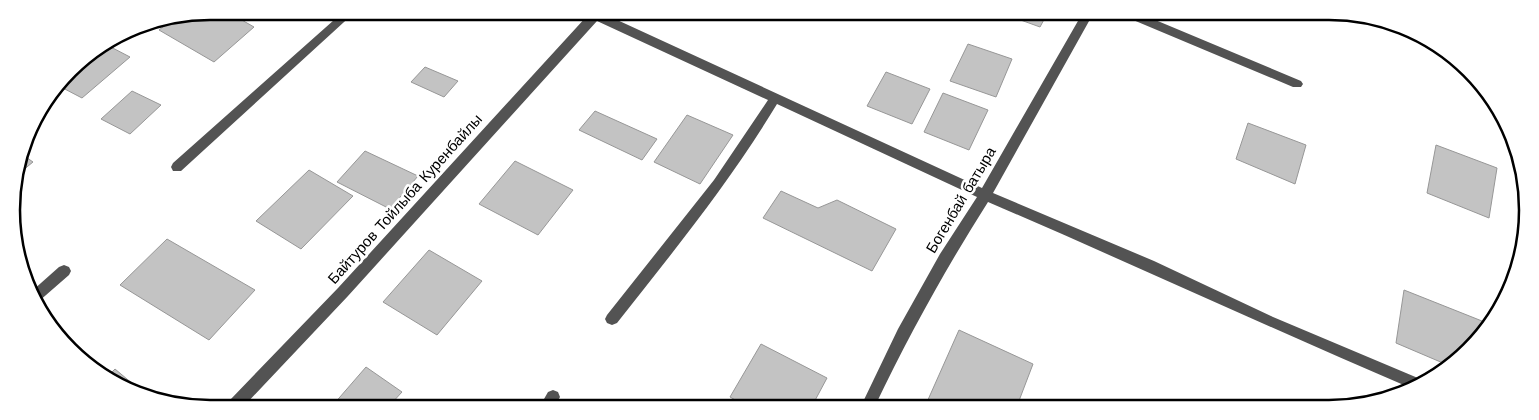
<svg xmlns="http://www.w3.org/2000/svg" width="1539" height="420" font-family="'Work Sans',sans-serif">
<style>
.building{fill:#c3c3c3;stroke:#979797}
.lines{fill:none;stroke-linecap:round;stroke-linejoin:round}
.minor{fill:#535353;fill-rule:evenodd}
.labels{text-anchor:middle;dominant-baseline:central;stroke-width:5;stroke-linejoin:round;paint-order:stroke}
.street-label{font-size:15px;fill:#000;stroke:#fff}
.rim{fill:none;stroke:#000;stroke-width:2.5}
</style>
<rect width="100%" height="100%" fill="#fff"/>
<path class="building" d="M210 11H226L254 27 214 62 159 30 173 19Z
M1004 14H1047L1040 27Z
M105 44 130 57 82 98 59 86 79 61Z
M968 44 1012 59 996 97 950 81Z
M425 67 458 81 444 97 411 82Z
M886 72 930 89 912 124 867 106Z
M132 91 161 105 130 134 101 119Z
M943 93 988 110 969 150 924 132Z
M595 111 657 139 642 160 579 130Z
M687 115 733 135 700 184 654 162Z
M1248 123 1306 145 1295 184 1236 159Z
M1436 145 1497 168 1489 218 1427 193Z
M365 151 418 176 390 209 337 182Z
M23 155 33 162 17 175Z
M515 161 573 190 538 235 479 204Z
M309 170 353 196 301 249 256 221Z
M781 191 818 208 837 200 896 229 872 271 763 218Z
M167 239 255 290 209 340 120 285Z
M429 250 482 281 437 335 383 302Z
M1404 290 1482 321 1480 335 1460 359 1450 366 1396 343Z
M959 330 1033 364 1017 406H937L927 402Z
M761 344 827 378 812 406H746L730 397Z
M366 367 402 392 390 405H333Z
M115 369 146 395 106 378Z"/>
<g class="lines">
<path class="minor" d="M343 12H355L181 171H173L171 167 173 163Z
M583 12 602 13 982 188 1082 14H1093L993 193 1154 261 1273 317 1425 381 1413 389C1270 328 1130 263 988 202 946 268 909 335 875 406H861L898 329 940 254 977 197 777 104C730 182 673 252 617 323L612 325 607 323 605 319 607 315 714 180 768 100 597 21 348 296 245 405H228L230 400 338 288 587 16Z
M1125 14H1141L1301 81 1303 84 1301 87H1293L1126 17Z
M64 265 69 267 71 271 69 275 38 302 32 291 59 267Z
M553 390 558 392 560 397 555 406H540L548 392Z"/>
</g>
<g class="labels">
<g class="street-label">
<text transform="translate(405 199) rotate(-48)">Байтуров Тойлыба Куренбайлы</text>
<text transform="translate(961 200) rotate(-59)">Богенбай батыра</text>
</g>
</g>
<path d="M0 0H1539V420H0ZM210 20H1329A190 190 0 0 1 1519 210V210A190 190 0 0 1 1329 400H210A190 190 0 0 1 20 210V210A190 190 0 0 1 210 20Z" fill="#fff" fill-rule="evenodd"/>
<path class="rim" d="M210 20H1329A190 190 0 0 1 1519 210V210A190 190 0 0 1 1329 400H210A190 190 0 0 1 20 210V210A190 190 0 0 1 210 20Z"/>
</svg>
